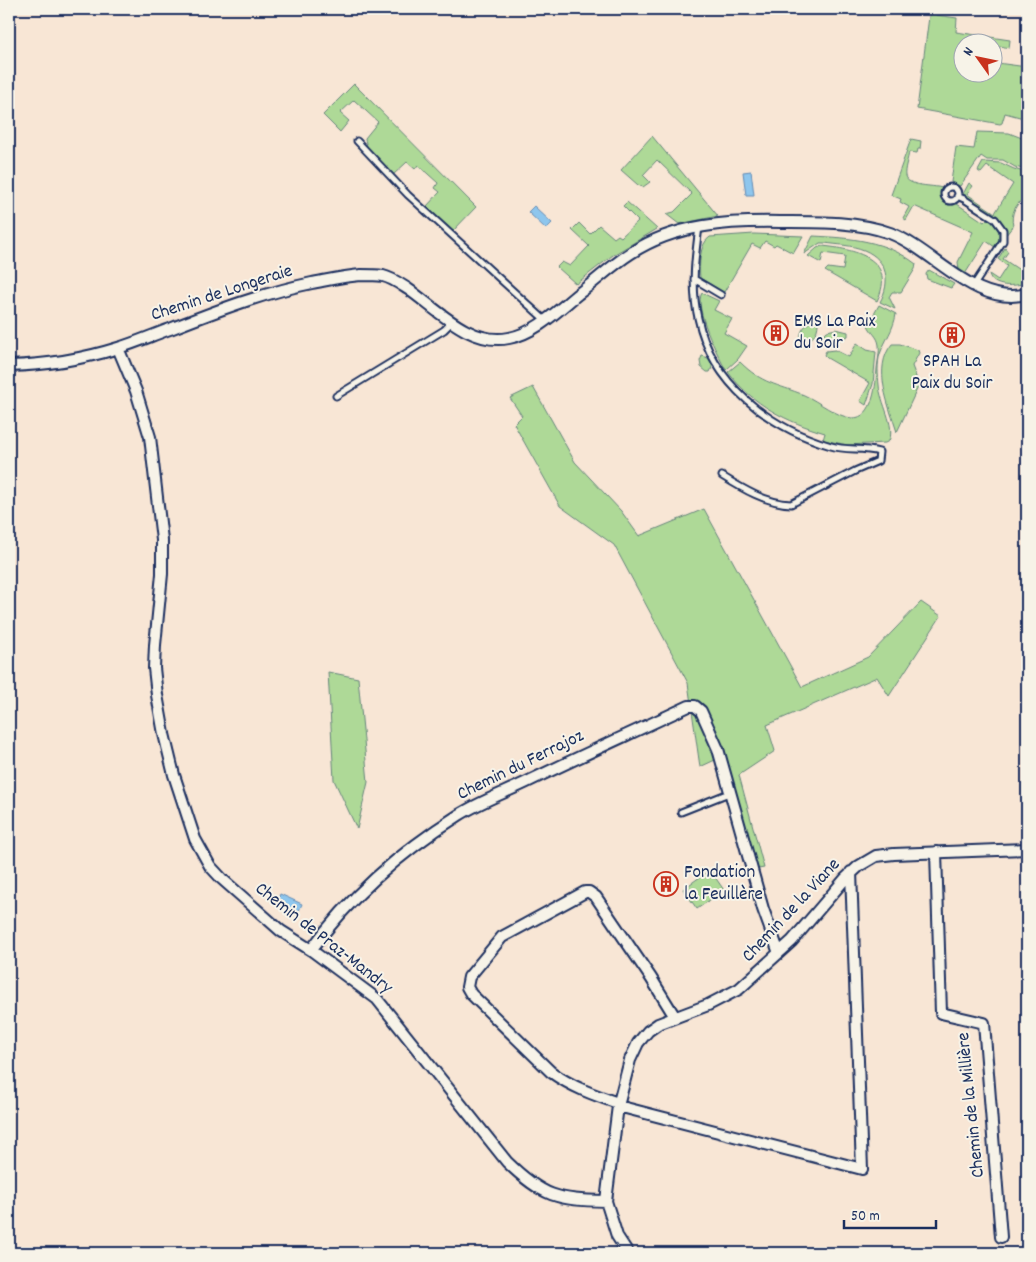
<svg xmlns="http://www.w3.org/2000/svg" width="1036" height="1262" font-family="Dekko,sans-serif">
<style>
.green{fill:#aed997;stroke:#64847a;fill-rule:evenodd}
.water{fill:#8ec6ed;stroke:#608ab4}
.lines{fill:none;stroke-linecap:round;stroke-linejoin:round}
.lane-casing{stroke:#1b2f5e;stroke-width:9}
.street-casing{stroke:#1b2f5e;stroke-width:14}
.lane{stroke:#f7f3e8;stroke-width:5}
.street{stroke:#f7f3e8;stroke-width:10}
.labels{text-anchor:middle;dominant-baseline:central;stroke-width:4;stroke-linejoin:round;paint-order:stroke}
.street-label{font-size:19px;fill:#1b2f5e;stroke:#f7f3e8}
.poi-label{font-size:19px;fill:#1b2f5e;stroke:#f7f3e8;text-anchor:start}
</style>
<rect width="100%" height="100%" fill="#f8e6d5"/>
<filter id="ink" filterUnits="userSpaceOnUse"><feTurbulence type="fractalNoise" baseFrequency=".02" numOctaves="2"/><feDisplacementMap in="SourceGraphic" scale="10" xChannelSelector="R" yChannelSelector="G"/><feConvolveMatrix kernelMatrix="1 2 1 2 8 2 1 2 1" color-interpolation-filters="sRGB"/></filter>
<g filter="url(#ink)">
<path class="green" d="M930 9H937L936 15 957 18 956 32 1010 40 1009 48 1000 46 997 63 1027 67V119L1005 113 1002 123 1000 124 917 109ZM964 42H994V72H964Z
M354 84 476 207 452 232 426 207 440 192 435 188 438 183 418 165 415 169 407 162 393 175C383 165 366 153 365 138L378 122 354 100 340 113 349 121 340 132 323 115Z
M977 132 1009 133 1027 140V170L1015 167 1003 160H987L981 156 960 186 951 182 956 147 974 149Z
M652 136 718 216 679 224 666 214 674 212 692 194 657 160 643 175 650 182 643 187 638 185 621 170Z
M911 139 921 141 920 149H918L917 153 909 152C908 159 904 169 905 176 908 187 933 185 942 188L940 196C943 204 949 207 957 204L984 222 987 219C999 226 1003 234 995 247L986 241 965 274 959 270 958 262 973 232 914 206 906 220 903 218 909 207 900 202 901 199 891 195Z
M983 162 1001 163 1014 169 1027 173V182L1024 187 1027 189V197C1016 202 1010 214 1013 226L1006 235 1005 228 1002 222 963 194 969 183 973 186 967 194 995 213 1013 184 987 166 981 173 978 171Z
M627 202 657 229 613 255 576 284 557 267 562 262 570 266 589 246 572 230 579 223 590 234 599 225 614 238 618 235 621 237 638 221 623 206Z
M754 234 803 236 793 253 776 244 774 246 765 241 760 248 752 244 724 292 700 278C699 266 699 244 710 237Z
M813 236C851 238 885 240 916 264L915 269 901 292H892L889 297 895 309 880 302C891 282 888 260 864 250 852 245 838 245 825 243H820L804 254Z
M822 246C853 249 898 258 877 301L825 271 828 268 843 270 845 256 823 253 821 263 808 256 817 248Z
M1005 248 1008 252 1003 259 1027 275V283C1014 286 993 289 989 274L998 280 1007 266 998 259Z
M929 270 954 284 951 288 927 279 926 274Z
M702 293 719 301 714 310 732 319 724 333 747 346 738 359 726 370C718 356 693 307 702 293Z
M879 305 896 314C894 329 885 340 880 354 877 363 878 375 879 385 880 402 896 426 889 441L885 443 848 445 823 440 825 433C787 422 753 405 728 372L740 362C762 384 777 384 804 395 818 401 837 417 852 418 874 419 876 383 877 368 878 360 880 352 879 345 878 336 871 333 868 325Z
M812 321H816L818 323C818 333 812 341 802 342L800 338C801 331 804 325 812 321Z
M836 329 848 332V336L836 342 824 339 823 335 827 331Z
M857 343 867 350 876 352 873 384 866 405 860 401 870 383 827 358 824 355 826 351 835 350 849 357Z
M892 344H900L918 350 919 353 912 366 919 385 897 432C889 406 872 368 892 344Z
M702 356C710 357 715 364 710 372H707L701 367 700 361Z
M533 387 575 462 621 511 639 536 704 509 802 687 868 657 921 602 941 616 889 696 877 677 767 725 775 751 739 775 764 868 747 871 715 760 700 767 688 683 614 545 560 506 514 424 522 416 510 398Z
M328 672 358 678 368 782 357 829 334 780Z
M710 870 724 890 697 909 683 889Z"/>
<path class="water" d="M751 171 754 195H746L743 172Z
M534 206 552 223 546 229 528 212Z
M280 894 302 904 298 913 276 903Z"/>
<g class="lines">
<defs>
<path id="lane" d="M357 141 408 195 545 320
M944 194a7 7 0 1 1 14 0a7 7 0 1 1-14 0Z
M957 196 964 199 995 219 1003 230V241L974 285
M699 227C695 257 691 288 698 318 712 384 769 428 831 446 847 451 862 447 879 452L878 461 855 471 791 504C766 503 743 489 722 476
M694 279 721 295
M336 396 444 330 452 322
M681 812 729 793"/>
<path id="street" d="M118 348 136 391 150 437 162 540V574L155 645 154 668 157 695 164 734 174 775 195 839 210 866 222 879 281 931 311 950 377 999 507 1162C543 1197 557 1200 606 1201
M9 366C45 365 83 359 118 348 135 343 153 335 170 329 216 311 263 293 312 283 328 280 345 276 361 275 368 275 376 275 383 276 392 278 400 284 408 289 437 309 470 346 509 338 536 333 558 310 578 294 596 281 612 265 631 253 675 224 729 221 780 222 816 222 856 221 890 233 936 251 974 307 1027 294
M936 852 941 1013 984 1023 1001 1237
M311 950C351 895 402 851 459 815 481 801 507 792 531 780 583 755 636 731 689 706H695L701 711 718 749 763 909 779 953
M618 1103C594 1095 572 1087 551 1072L471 994 467 987 469 977 502 937 585 892H589L596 897 651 978 675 1017
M618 1106 862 1169 851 872
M628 1253 617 1236 606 1201 618 1106 630 1060 638 1043 648 1031 658 1024 708 1005 739 989 792 941 845 879 859 866 876 856 894 854 1027 849"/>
</defs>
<use href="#lane" class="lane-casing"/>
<use href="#street" class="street-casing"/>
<use href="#lane" class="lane"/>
<use href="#street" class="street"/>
</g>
</g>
<defs>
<symbol id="building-ring" viewBox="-11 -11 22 22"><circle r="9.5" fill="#f7f3e8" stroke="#c8321e" stroke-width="1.5"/><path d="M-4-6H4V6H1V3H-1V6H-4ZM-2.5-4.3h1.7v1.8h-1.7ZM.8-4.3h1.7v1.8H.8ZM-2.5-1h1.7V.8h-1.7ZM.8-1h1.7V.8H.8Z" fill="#c8321e"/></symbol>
</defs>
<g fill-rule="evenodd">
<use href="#building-ring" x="762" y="319" width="28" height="28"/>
<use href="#building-ring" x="938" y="321" width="28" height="28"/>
<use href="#building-ring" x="652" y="870" width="28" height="28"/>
</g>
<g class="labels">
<g class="street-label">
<text transform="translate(222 294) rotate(-18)">Chemin de Longeraie</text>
<text transform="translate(521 766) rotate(-26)">Chemin du Ferrajoz</text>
<text transform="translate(792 911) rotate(-47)">Chemin de la Viane</text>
<text transform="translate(323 939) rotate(38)">Chemin de Praz-Mandry</text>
<text transform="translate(972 1105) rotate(-96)">Chemin de la Millière</text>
</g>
<g class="poi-label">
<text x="794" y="322">EMS La Paix<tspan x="794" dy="22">du Soir</tspan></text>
<text x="952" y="362" text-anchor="middle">SPAH La<tspan x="952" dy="22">Paix du Soir</tspan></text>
<text x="684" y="873">Fondation<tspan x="684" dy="22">la Feuillère</tspan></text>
</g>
</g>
<rect width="1036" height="1262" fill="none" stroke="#f7f3e8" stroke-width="30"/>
<rect x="15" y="15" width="1006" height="1232" fill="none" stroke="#1b2f5e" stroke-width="2" filter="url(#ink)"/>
<g transform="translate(978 58) rotate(303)"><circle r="24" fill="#f7f3e8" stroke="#9fa5b1"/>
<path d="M0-4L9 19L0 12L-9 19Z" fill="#c8321e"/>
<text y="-8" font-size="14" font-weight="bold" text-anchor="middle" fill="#1b2f5e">N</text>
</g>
<path d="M844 1220v8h92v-8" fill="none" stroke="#1b2f5e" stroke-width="2.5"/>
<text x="851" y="1220" font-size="15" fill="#1b2f5e" stroke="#f7f3e8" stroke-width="4" paint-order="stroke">50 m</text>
</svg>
